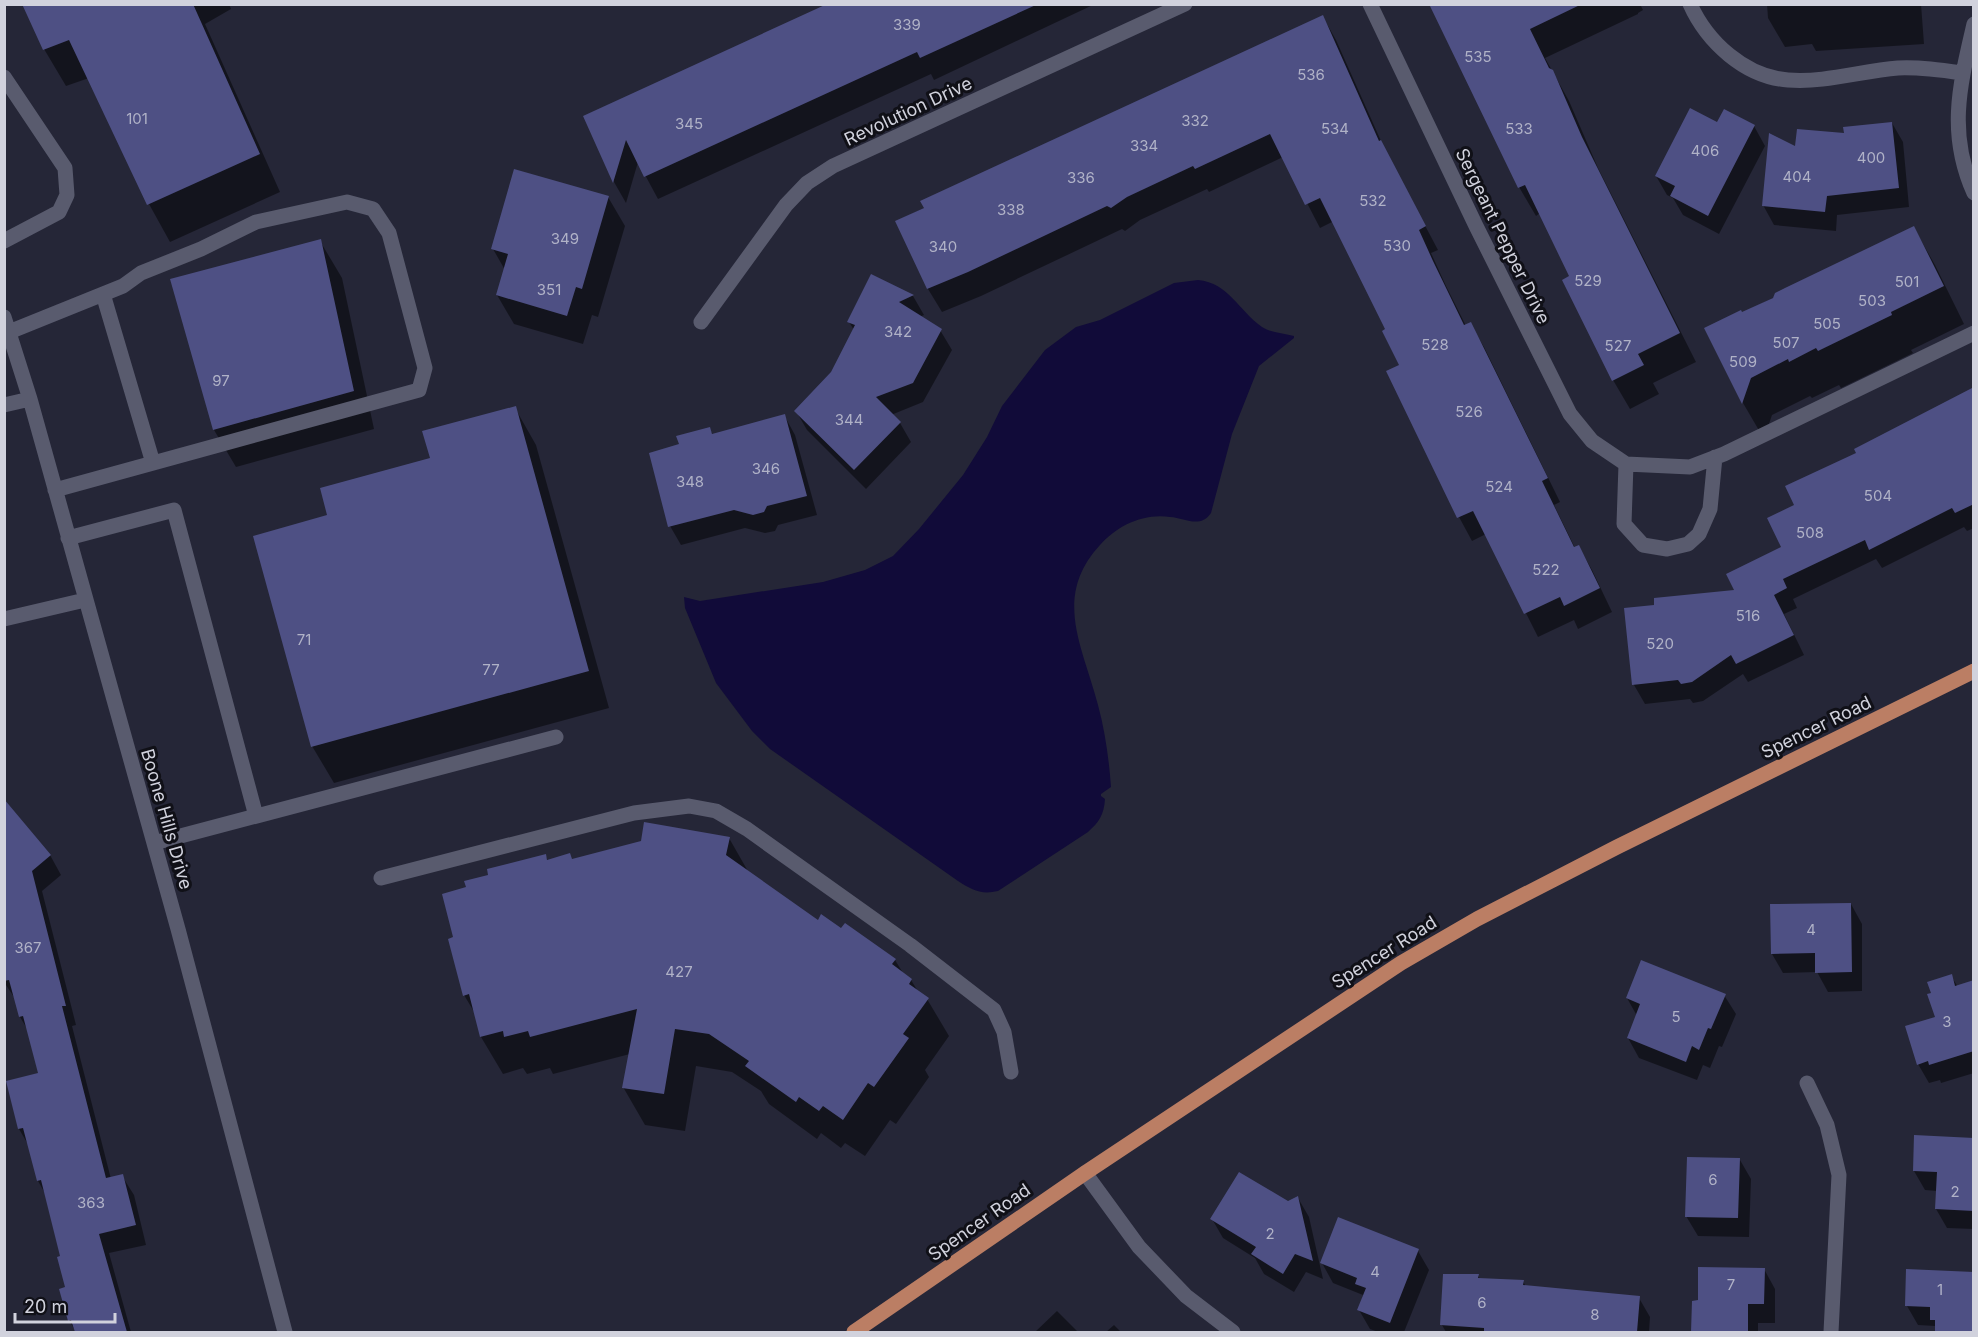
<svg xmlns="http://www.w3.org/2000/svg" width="1978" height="1337" font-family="Inter,sans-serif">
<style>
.water{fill:#110b39}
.shadow{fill:#0007}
.building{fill:#4e5084}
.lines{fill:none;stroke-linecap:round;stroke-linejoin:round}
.minor{stroke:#595b6e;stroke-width:15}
.major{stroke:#bb7e64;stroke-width:15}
.labels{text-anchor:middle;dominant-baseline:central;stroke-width:6;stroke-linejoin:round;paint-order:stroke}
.number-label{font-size:15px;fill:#b0b2c7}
.street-label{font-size:18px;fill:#d1d2dd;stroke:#101017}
</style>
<rect width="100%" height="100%" fill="#252637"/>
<path class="water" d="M1198 280C1229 283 1239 311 1262 327 1271 333 1284 333 1294 336V338L1259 366 1232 434 1211 513C1200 529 1185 518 1170 517 1143 513 1117 526 1100 545 1052 597 1083 647 1098 705 1105 731 1109 759 1111 787L1101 794V796L1105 799C1104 815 1099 822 1088 832L998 891C981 895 972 890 958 881L770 749 752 731 716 683 685 608 684 597 700 601 823 582 865 570 893 556 919 529 963 475 987 437 1002 406 1045 350 1076 327 1100 320 1174 283Z"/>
<path class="shadow" d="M23 4H229L231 9 205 24 280 192 170 242 149 204 89 78 66 86 44 49Z
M846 4H1095L934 80 931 74 658 199 638 162 626 203 614 182 585 117Z
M1431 4H1640L1643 10 1638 13V14L1545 58 1569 101 1598 168 1696 362 1653 383 1659 394 1630 409 1613 380 1571 277 1540 213 1536 216 1519 187Z
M1767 4H1921L1924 44 1816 51 1812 44 1785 47 1768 18Z
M1323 17 1336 40 1385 150 1438 250 1431 253 1446 286 1466 326 1470 324 1484 347 1560 502 1554 505 1575 548 1579 547 1592 570 1612 612 1578 629 1574 620 1538 637 1486 534 1472 541 1459 517 1388 372 1401 366 1387 330 1334 221 1320 228 1283 157 1209 192 1207 189 1140 220 1125 231 1122 229 981 296 942 312 928 289 897 221Z
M1892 123 1903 142 1909 207 1837 215 1836 231 1774 225 1763 205 1797 149Z
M1718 124 1754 126 1765 146 1719 234 1683 215 1673 198 1667 195 1656 176Z
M608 197 625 226 598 317 592 315 583 344 514 324 497 295 505 270 493 249Z
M1914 228 1935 265 1964 324 1911 350 1913 353 1841 388 1839 385 1812 398 1810 396 1772 415 1764 439 1743 403 1706 328 1741 314Z
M320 241 342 278 374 429 236 467 214 430 172 280Z
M872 276 913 296 924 315 919 317 940 330 952 350 923 402 891 415 900 423 911 442 866 489 807 430 796 411 833 373 854 330 849 322Z
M1974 389V528L1967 531 1964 527 1882 568 1876 559 1793 599 1797 608 1784 614 1804 655 1748 682 1743 674 1703 701 1693 703 1690 699 1645 704 1634 685 1625 610 1656 606 1736 591 1783 548 1796 506 1858 454Z
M515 408 536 445 609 708 334 783 312 746 329 516 432 459Z
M784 415 795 435 817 515 778 525 775 531 765 533 745 528 681 545 670 526 680 446 709 429 713 435Z
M4 801 50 855 61 875 42 891 76 1025 72 1026 111 1179 122 1176 134 1195 146 1245 109 1253 131 1332H76L69 1320 62 1257 46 1195 38 1181 29 1146 19 1129 40 1074 29 1032 20 1017 16 1000 4 982Z
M729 838 749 873 818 922 842 931 895 960 903 973 911 980 919 993 927 999 949 1036 925 1070 929 1077 896 1124 890 1120 865 1156 845 1143 841 1148 821 1133 817 1139 769 1104 761 1091 732 1072 696 1066 685 1131 645 1125 623 1087 630 1054 553 1074 550 1068 527 1074 523 1068 503 1074 481 1037 476 1015 464 995 455 938 468 888 490 876 545 855 548 861H573Z
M1851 904 1862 924V991L1828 992 1817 972 1783 973 1772 954Z
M1951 976 1958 987 1974 982V1073L1941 1083 1940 1080 1929 1083 1918 1064Z
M1724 995 1736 1014 1722 1047 1719 1046 1710 1068 1703 1065 1697 1080 1639 1058 1628 1038 1637 1016 1627 998Z
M1974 1139V1229L1947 1228 1936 1209 1937 1191 1925 1190 1914 1171Z
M1740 1160 1751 1179 1749 1237 1698 1236 1686 1216Z
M1298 1198 1309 1217 1323 1279 1306 1272 1294 1292 1264 1274 1255 1258 1223 1238 1212 1219 1288 1203Z
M1418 1251 1429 1270 1404 1332H1378L1370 1329 1359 1310 1363 1295 1333 1283 1322 1263Z
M1764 1269 1775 1289V1323H1758V1332H1692L1693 1302H1699Z
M1974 1274V1332H1936L1935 1326 1918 1325 1907 1306Z
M1478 1275 1480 1279 1523 1281 1526 1287 1639 1298 1650 1317 1649 1332H1446L1442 1325Z
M1057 1311 1078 1332H1035Z
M1114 1325 1121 1332H1106Z"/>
<path class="building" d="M22 4H193L260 154 147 205 69 40 43 50Z
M827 4H1038L920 58 917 52 644 177 626 140 613 183 583 116Z
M1429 4H1582L1530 29 1549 68 1553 70 1582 137 1680 333 1638 354 1644 365 1612 381 1562 280 1569 276 1525 185 1518 188Z
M1323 15 1379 141 1381 140 1426 226 1419 230 1433 261 1464 325 1471 322 1548 478 1542 481 1574 547 1579 545 1600 588 1564 606 1560 597 1524 614 1473 511 1457 518 1386 371 1399 365 1382 331 1385 329 1320 198 1305 205 1270 134 1195 169 1193 166 1127 197 1111 208 1107 206 968 272 927 289 895 221 924 208 920 201Z
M1690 108 1717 122 1724 109 1755 125 1708 216 1670 196 1675 186 1655 176Z
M1892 122 1899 188 1827 196 1825 212 1762 206 1769 133 1795 146 1797 129 1844 133 1843 127Z
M514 169 609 196 582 289 576 287 567 316 496 295 508 254 491 249Z
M1914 226 1944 286 1891 312 1892 315 1818 351 1816 348 1789 362 1788 359 1751 378 1742 404 1704 328 1741 310 1742 312 1773 298 1775 293 1785 288Z
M321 239 354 391 213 430 170 279Z
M871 274 914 295 899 302 942 329 913 383 876 397 901 422 854 470 794 411 831 372 855 325 847 322Z
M1974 387V504L1955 513 1952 508 1869 550 1865 540 1783 579 1787 588 1774 595 1794 635 1736 664 1731 655 1692 682 1681 684 1678 680 1632 685 1624 608 1654 605V598L1734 590 1726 574 1781 547 1767 518 1794 505 1785 486 1856 453 1854 449Z
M516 406 589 671 311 747 253 536 327 515 320 488 430 458 422 431Z
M785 414 807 496 767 506 764 512 753 515 734 510 668 527 649 453 679 444 676 436 710 427 712 434Z
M4 799 51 855 32 871 66 1006H62L106 1178 123 1174 136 1225 99 1234 127 1332H75L71 1320 68 1321 59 1289 65 1287 57 1257 60 1256 41 1180 37 1181 23 1128 18 1129 6 1081 38 1073 23 1016 19 1017 9 980 4 981Z
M644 822 730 837 726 855 818 920 821 914 841 928 845 923 896 959 892 964 912 979 909 984 929 998 903 1034 909 1038 874 1087 868 1083 843 1120 823 1106 819 1111 799 1097 796 1102 745 1066 749 1061 709 1034 675 1029 664 1094 622 1088 637 1009 530 1037 528 1031 504 1037 503 1031 480 1037 469 994 463 996 448 939 453 937 442 894 466 887 464 881 488 875 487 869 546 854 547 860 570 853 572 859 641 841Z
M1851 903 1852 972 1815 973V953L1771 954 1770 904Z
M1641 960 1726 994 1711 1029 1708 1028 1699 1050 1692 1046 1686 1062 1627 1038 1640 1004 1626 998Z
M1952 974 1955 986 1974 980V1051L1929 1065 1928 1061 1917 1065 1905 1026 1935 1017 1927 994 1931 993 1927 982Z
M1914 1135 1974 1138V1211L1935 1209 1937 1172 1913 1171Z
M1687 1157 1740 1158 1738 1218 1685 1217Z
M1239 1172 1288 1201 1298 1196 1313 1261 1295 1254 1283 1274 1251 1254 1256 1247 1210 1219Z
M1338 1217 1419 1249 1390 1323 1357 1310 1366 1288 1355 1284 1357 1278 1320 1263Z
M1698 1267 1765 1268 1764 1304H1748V1332H1691L1692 1301 1698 1300Z
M1906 1269 1974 1272V1332H1935V1320H1930V1307L1905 1306Z
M1443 1274H1479L1478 1278 1524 1280 1523 1285 1640 1296 1637 1332H1484V1328L1440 1325Z"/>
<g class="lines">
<path class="minor" d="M1370 4 1476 226 1570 414 1592 441 1626 464 1690 467 1724 454 1974 333
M1690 4C1707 42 1745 77 1788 80 1825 83 1861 71 1898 68 1920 67 1941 70 1962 73
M1974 24C1960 84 1947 133 1974 193
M4 77 65 168 67 195 59 212 4 241
M103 294 153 463
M4 317 30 399 178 929 285 1332
M701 322 786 205 807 183 833 166 1185 4
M9 332 123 286 141 273 201 249 256 222 347 202 373 209 389 233 425 368 419 390 55 490
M4 405 30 399
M1626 464 1624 524 1643 545 1667 549 1688 544 1699 534 1710 509 1715 457
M68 538 174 510 256 816
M4 619 85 600
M154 843 556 737
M381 878 634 813 689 806 716 811 747 829 910 945 994 1010 1004 1032 1011 1072
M1807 1083 1827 1125 1839 1175 1831 1332
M1085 1173 1139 1247 1186 1296 1233 1332"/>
<path class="major" d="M854 1332 1085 1173 1401 963 1477 919 1617 847 1974 671"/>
</g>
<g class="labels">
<g class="number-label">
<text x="907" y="24">339</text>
<text x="1478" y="56">535</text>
<text x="1311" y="74">536</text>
<text x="137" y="118">101</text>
<text x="1195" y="120">332</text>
<text x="689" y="123">345</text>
<text x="1335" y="128">534</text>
<text x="1519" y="128">533</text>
<text x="1144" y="145">334</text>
<text x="1705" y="150">406</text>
<text x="1871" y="157">400</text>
<text x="1797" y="176">404</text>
<text x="1081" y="177">336</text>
<text x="1373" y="200">532</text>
<text x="1011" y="209">338</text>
<text x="565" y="238">349</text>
<text x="1397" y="245">530</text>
<text x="943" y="246">340</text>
<text x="1588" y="280">529</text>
<text x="1907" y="281">501</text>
<text x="549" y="289">351</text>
<text x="1872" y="300">503</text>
<text x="1827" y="323">505</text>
<text x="898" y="331">342</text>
<text x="1786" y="342">507</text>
<text x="1435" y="344">528</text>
<text x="1618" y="345">527</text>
<text x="1743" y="361">509</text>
<text x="221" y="380">97</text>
<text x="1469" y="411">526</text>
<text x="849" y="419">344</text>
<text x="766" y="468">346</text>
<text x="690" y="481">348</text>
<text x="1499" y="486">524</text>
<text x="1878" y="495">504</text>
<text x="1810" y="532">508</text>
<text x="1546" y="569">522</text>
<text x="1748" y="615">516</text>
<text x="304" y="639">71</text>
<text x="1660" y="643">520</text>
<text x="491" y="669">77</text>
<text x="1811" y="929">4</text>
<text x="28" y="947">367</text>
<text x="679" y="971">427</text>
<text x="1676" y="1016">5</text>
<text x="1947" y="1021">3</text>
<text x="1713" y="1179">6</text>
<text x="1955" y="1191">2</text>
<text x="91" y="1202">363</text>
<text x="1270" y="1233">2</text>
<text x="1375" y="1271">4</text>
<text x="1731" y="1284">7</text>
<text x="1940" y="1289">1</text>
<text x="1482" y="1302">6</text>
<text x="1595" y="1314">8</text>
</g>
<g class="street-label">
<text transform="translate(908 111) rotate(-25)">Revolution Drive</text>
<text transform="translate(1503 236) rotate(64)">Sergeant Pepper Drive</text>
<text transform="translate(1816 727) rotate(-26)">Spencer Road</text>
<text transform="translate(167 819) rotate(74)">Boone Hills Drive</text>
<text transform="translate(1384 952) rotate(-32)">Spencer Road</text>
<text transform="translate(979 1222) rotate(-35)">Spencer Road</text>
</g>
</g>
<rect width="1978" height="1337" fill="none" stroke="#d1d2dd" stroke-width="12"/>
<path d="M15 1313v9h100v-9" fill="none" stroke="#d1d2dd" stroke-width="3"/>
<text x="24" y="1313" font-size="18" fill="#d1d2dd" stroke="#101017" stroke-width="4.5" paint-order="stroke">20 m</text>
</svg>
